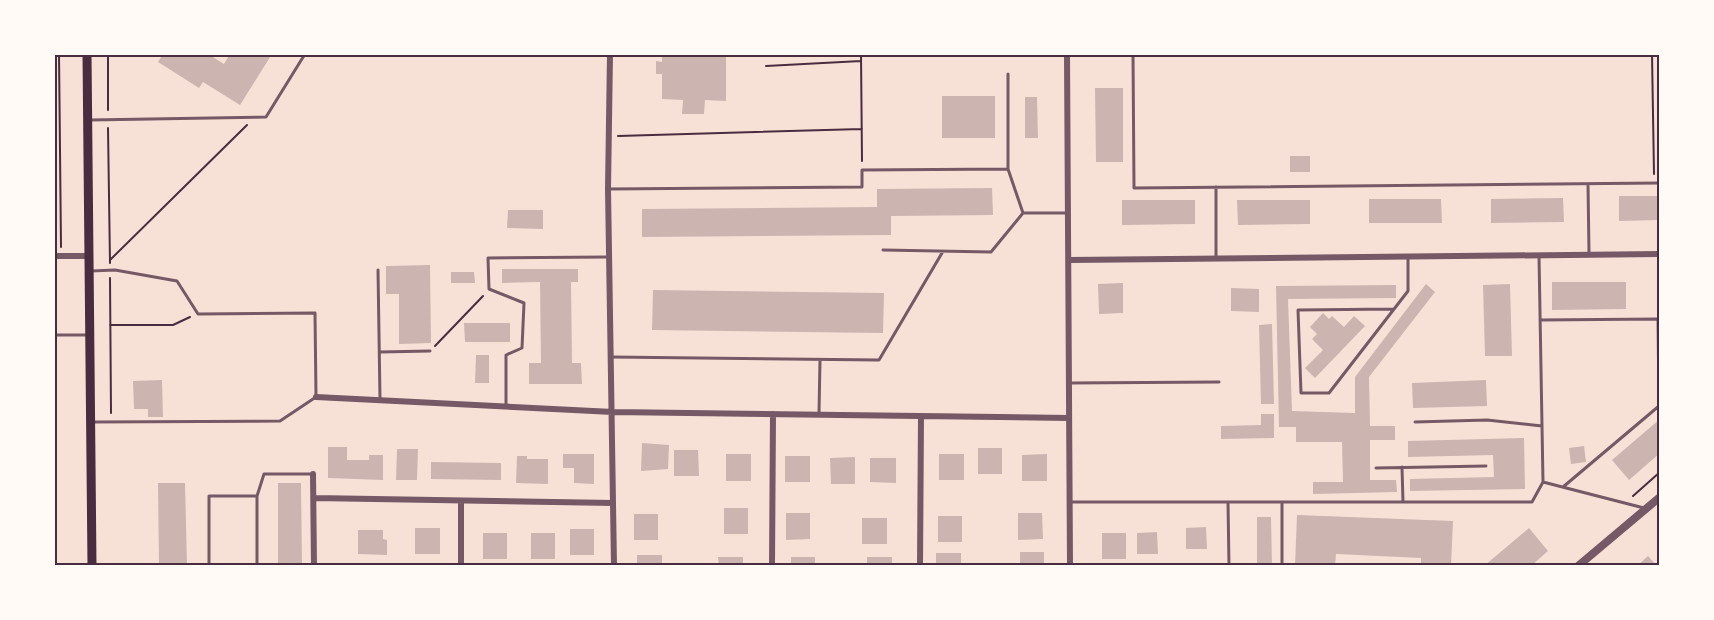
<svg xmlns="http://www.w3.org/2000/svg" width="1714" height="620" font-family="Ubuntu,sans-serif">
<style>
.building{fill:#ccb4b1}
.lines{fill:none;stroke-linecap:round;stroke-linejoin:round}
.path{stroke:#4a2c40;stroke-width:2}
.service{stroke:#755966;stroke-width:3}
.minor{stroke:#755966;stroke-width:6}
.tertiary{stroke:#755966;stroke-width:8}
.secondary{stroke:#4a2c40;stroke-width:9}
.neatline{fill:none;stroke:#4a2c40;stroke-width:2}
</style>
<rect width="100%" height="100%" fill="#f7e1d7"/>
<path class="building" d="M163 54H208L224 64 230 54H272L240 105 203 82 199 88 158 62Z
M662 54H726V101L705 100 704 114H682L683 100 662 99V74H656V61L662 62Z
M1095 88H1123V162H1096Z
M942 96H995V138H942Z
M1025 97H1037L1038 138H1025Z
M1290 156H1310V172H1290Z
M992 188 993 215 891 216V235L642 237V209L877 207V189Z
M1619 196H1660V220L1619 221Z
M1563 198 1564 222 1491 223V199Z
M1369 199H1441L1442 223H1369Z
M1122 200H1195V224L1122 225Z
M1237 200H1310V224L1238 225Z
M508 210H543V229L507 228Z
M430 265 431 343 399 344V294H386V266Z
M502 269H578V282H571L572 363H581L582 384H529V363H541L540 282 502 283Z
M451 272H474L475 283H451Z
M1552 282H1626V309L1552 310Z
M1123 283V313L1099 314 1098 284Z
M1426 284 1435 292 1369 377 1370 426H1395V440H1370V480H1396L1397 492 1313 494V482H1343L1342 442H1296V427H1279L1276 286 1396 285V298L1288 299 1292 411 1355 413V377Z
M1510 284 1512 356H1485L1483 285Z
M1231 288 1259 289V312L1231 311Z
M653 290 884 293 883 333 652 330Z
M1323 313 1329 319 1332 316 1344 327 1354 316 1365 326 1315 378 1305 368 1323 350 1312 339 1317 334 1310 327Z
M464 323H510V342H465Z
M1272 324 1274 404H1261L1259 325Z
M476 355H489V383H475Z
M162 380 163 417H148V409H134L133 381Z
M1486 380 1487 406 1413 408 1412 383Z
M1261 414H1274V438L1221 439V426L1261 425Z
M1660 419V453L1629 480 1612 460Z
M1524 438 1525 489 1410 491V479L1494 477 1493 455 1408 457V441Z
M642 443 669 445 668 469 641 471Z
M1584 446 1586 462 1571 464 1569 448Z
M328 447H347V460H369V455H383V480L328 478Z
M978 448H1002V474H978Z
M397 449H418L417 480H396Z
M674 450H698L699 476H674Z
M563 454H594V484L574 483V468H563Z
M726 454H751V481H726Z
M939 454H964V480H939Z
M1047 454V481H1022V455Z
M517 456H527V459H548V484L516 483Z
M785 456H810V482H785Z
M855 457V484H831L830 458Z
M870 458H896V483L870 482Z
M431 462 501 463V480L431 479Z
M158 483H185L187 566H159Z
M278 483H301L302 566H278Z
M724 508H748V534H724Z
M786 513H810V539L786 540Z
M1018 513H1042L1043 539 1018 540Z
M634 514H658V540H634Z
M1297 515 1453 521 1451 566H1421V558L1336 554 1335 566H1295Z
M938 516H962V542H938Z
M1257 517H1271L1272 566H1257Z
M862 518H887V544H862Z
M1206 527 1207 549H1186V528Z
M415 528H440V554H415Z
M1529 528 1548 551 1531 566H1484Z
M570 529H594V555H570Z
M358 530H383V539L387 540V555L358 554Z
M1157 532 1158 554H1137V533Z
M483 533H507V559H483Z
M531 533H555V559H531Z
M1102 533H1126V559H1102Z
M1020 552H1044V566H1020Z
M936 553H961V566H936Z
M637 555H662V566H637Z
M1648 556 1657 566H1637Z
M718 557H743V566H719Z
M791 557H815V566H791Z
M867 557H892V566H867Z"/>
<g class="lines">
<path class="path" d="M59 54 61 247
M108 54V110
M861 54 862 161
M1652 54 1654 174
M766 66 861 61
M108 128 110 263
M618 136 862 129
M110 260 247 125
M110 278 111 413
M110 325H173L190 317
M435 346 483 296
M1633 496 1660 472"/>
<path class="service" d="M1133 54 1134 188 1660 183
M1008 74V169
M90 120 266 117 305 54
M1588 184 1589 253
M1216 187V257
M609 189 862 187V170L1008 169 1023 213
M883 250 991 252 1023 213H1066
M1539 256 1543 482
M378 270 380 399
M91 271 115 270 177 281 198 314 315 313 316 397 280 421 93 422
M1394 309 1298 310 1301 393H1329L1408 291V258
M1540 320 1658 319 1659 406 1563 487
M54 335H88
M380 352 430 351
M612 357 879 360 942 253
M1069 383 1219 382
M506 405V355L522 348 524 303 489 289 488 258 608 257
M819 413 820 360
M1415 422 1487 420 1542 426
M1402 467 1403 502
M1376 468 1486 466
M257 496 264 474H311
M1070 502H1532L1543 482 1644 508
M1228 502 1229 566
M209 566V496H257V566
M1282 566V502"/>
<path class="minor" d="M610 54 608 189 614 566
M1067 54 1070 566
M54 256H89
M1069 260 1660 254
M316 397 613 412 1069 418
M313 474 314 566
M314 498 613 503
M461 501V566
M772 566 773 414
M920 566 921 416"/>
<path class="tertiary" d="M1578 566 1660 497"/>
<path class="secondary" d="M87 54 92 566"/>
</g>
<rect width="1714" height="620" fill="none" stroke="#fffaf5" stroke-width="111"/>
<rect x="56" y="56" width="1602" height="508" class="neatline"/>
</svg>
